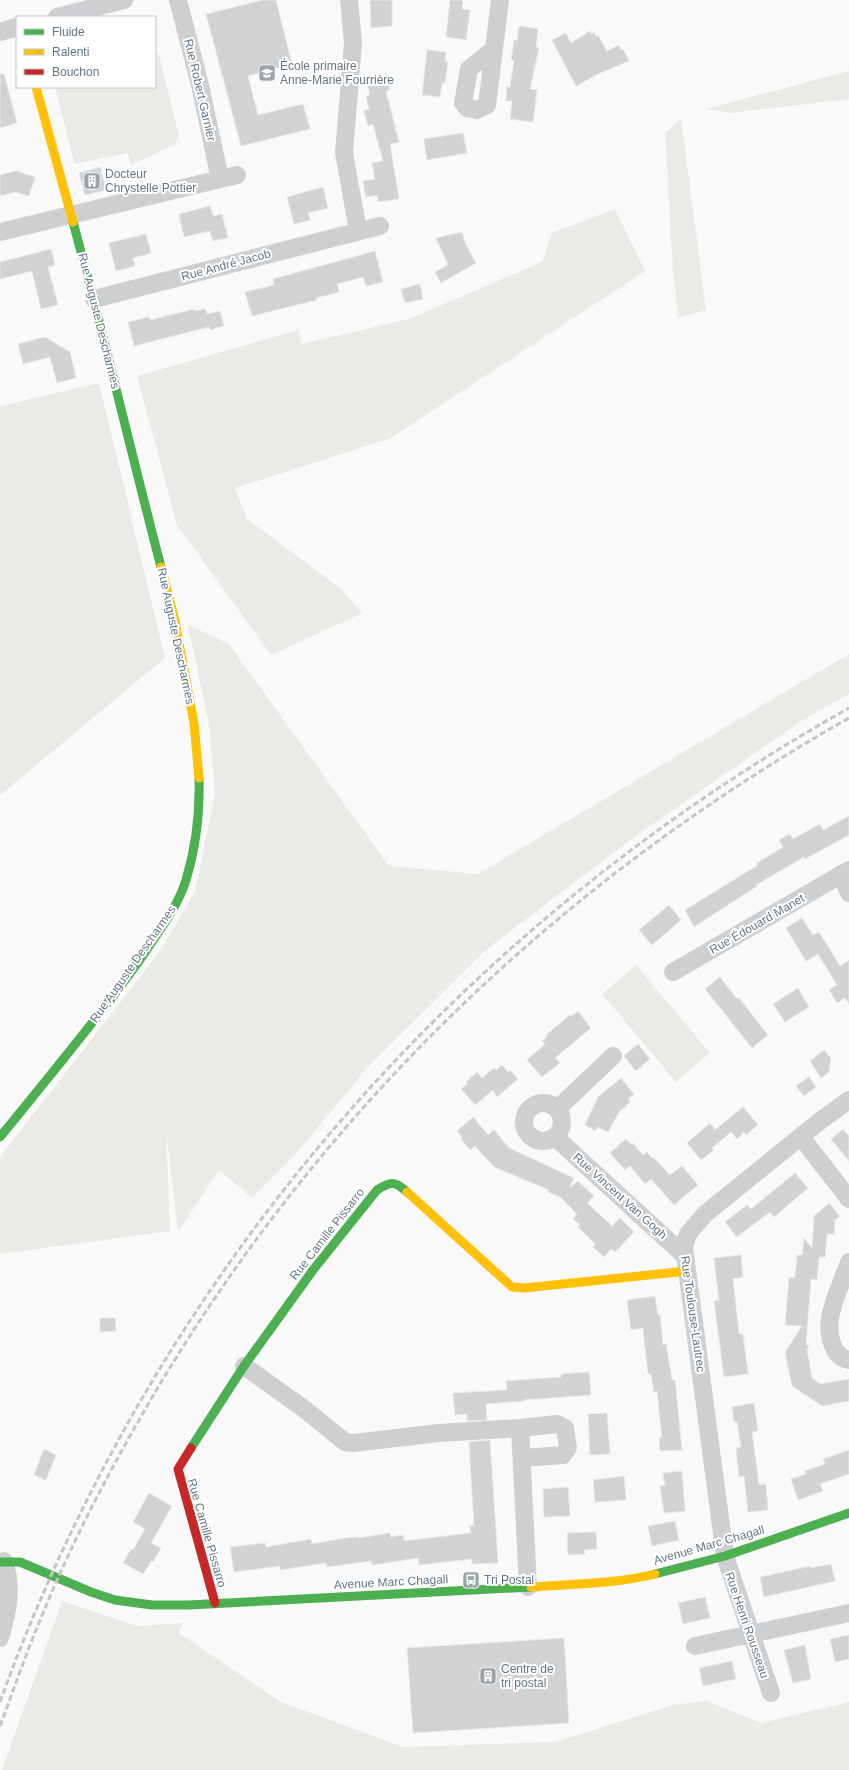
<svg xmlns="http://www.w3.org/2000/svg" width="849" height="1770" font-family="Helvetica,sans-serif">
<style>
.green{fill:#e8ebe6}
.building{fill:#d0d2d3;stroke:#e8e8e8}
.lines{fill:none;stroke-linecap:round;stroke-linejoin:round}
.street{stroke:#cecfd0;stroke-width:18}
.fast{stroke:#4caf50;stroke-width:9}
.slow{stroke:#ffc107;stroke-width:9}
.jam{stroke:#c62828;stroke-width:9}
.rail{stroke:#c3c5c6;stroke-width:3;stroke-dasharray:6 3;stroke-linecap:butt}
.labels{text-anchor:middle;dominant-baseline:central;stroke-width:4;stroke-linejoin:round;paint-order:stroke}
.poi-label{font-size:12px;fill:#657683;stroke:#fff;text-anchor:start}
.street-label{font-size:12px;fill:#657683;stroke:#fff}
</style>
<rect width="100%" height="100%" fill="#f9f9f9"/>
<path class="green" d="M155 52 159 55 179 136 175 144 131 165 128 153 75 164 55 87H155Z
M849 71V99L731 113 706 109Z
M681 118 706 310 678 318 673 271 665 133Z
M615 209 645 271 391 438 235 488 247 519 341 589 362 613 271 655 177 525 137 376 298 330 302 344 409 319 542 262 552 233Z
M99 383 165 658 0 795V406Z
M188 625 229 644 389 866 478 874 849 654V694L801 721 626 843 487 949 368 1067 294 1156 252 1198 219 1170 178 1232 166 1129 170 1231 0 1254V1157L160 951 195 892 215 793 209 724Z
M636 965 710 1053 676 1082 602 994Z
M62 1601 137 1626 183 1623 179 1633 281 1702 403 1747 555 1742 673 1705 706 1701 761 1723 849 1702V1770H2Z"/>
<path class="building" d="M263 0H276L292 64 248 76 258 115 303 104 310 129 241 146 206 14Z
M370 0H392V26L371 28Z
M450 0H463L462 9 470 10 466 40 446 37Z
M519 26 538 29 536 48 539 47 530 89 537 90 533 122 510 119 512 101H506L507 87H510L514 61 511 60 514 40H517Z
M590 31 592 34 594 32 596 36 598 35 607 51 619 45 621 50 623 49 629 61 598 74 576 86 552 40 566 33 571 43Z
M427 50 446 52 445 62H448L445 83H442L440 97 422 95Z
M0 74H4L17 123 0 128Z
M386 74 390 90 386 91 399 142 390 144 399 199 378 202 377 195 366 197 363 181 375 179 372 163 383 161 373 124 368 126 364 111 369 109 366 96 370 95 366 79Z
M463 133 467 153 427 160 424 139Z
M100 167 106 190 85 195 79 173Z
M16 171 35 177 29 196 15 192 0 196V175Z
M323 187 328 208 308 213 310 220 294 224 287 197Z
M210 206 213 216 222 214 228 238 213 241 210 231 184 237 179 214Z
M462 232 466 245 476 263 441 283 435 272 448 265 436 238Z
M146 234 151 253 133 258 135 266 116 271 109 243Z
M51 249 55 265 48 267 58 305 41 309 32 271 0 279V262Z
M375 251 383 282 366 286 363 277 337 284 339 292 316 298 317 300 252 316 245 292 274 285 273 279Z
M420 284 423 299 405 303 401 289Z
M194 309 195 311 205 309 207 314 220 311 224 326 210 330 209 327 134 346 128 322 149 317 150 320Z
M45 337 70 352 76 378 57 383 50 357 23 364 18 344Z
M849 816V835L805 859 804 857 756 885 757 886 694 927 685 910 758 865 757 863 783 847 779 840 790 834 793 839 820 824 823 830Z
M669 905 681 920 652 945 639 930Z
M802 918 813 935 819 932 840 966 849 960V1004L845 998 837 1003 829 990 837 985 818 954 806 961 786 928Z
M720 977 737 999 739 998 768 1035 752 1048 705 989Z
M798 988 809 1007 785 1022 773 1004Z
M578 1011 591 1028 555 1058 560 1063 542 1077 527 1060 545 1044 542 1041 548 1036 546 1035 570 1015 572 1016Z
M638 1044 650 1059 636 1071 624 1056Z
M824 1050 831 1058 829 1072 821 1078 810 1061Z
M502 1065 508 1072 510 1070 518 1079 497 1097 493 1090 475 1105 461 1089 467 1084 466 1082 477 1072 482 1078 494 1068 496 1070Z
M809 1077 816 1087 804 1096 796 1086Z
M621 1078 634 1094 628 1099 630 1102 619 1112 608 1132 597 1127 596 1131 585 1125 598 1097Z
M743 1107 758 1125 746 1135 744 1132 737 1139 731 1132 712 1148 714 1150 701 1160 687 1143 710 1123 715 1130Z
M473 1117 488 1135 494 1130 509 1148 574 1178 569 1188 578 1181 594 1196 587 1203 612 1226 620 1218 634 1232 615 1252 611 1249 604 1257 593 1247 595 1244 578 1227 580 1225 573 1219 577 1214 560 1197 548 1192 549 1190 494 1167 475 1146 470 1150 461 1139 463 1138 457 1131Z
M843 1129 849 1136V1161L831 1139Z
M626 1139 632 1145 633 1143 643 1155 647 1152 652 1158 653 1157 670 1175 682 1166 698 1185 674 1205 651 1179 645 1184 630 1166 625 1170 610 1153Z
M795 1173 808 1188 774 1217 770 1212 737 1237 725 1222 747 1205 751 1209Z
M829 1203 840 1216 835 1220 834 1234H827L825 1257H819L817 1280 811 1279 806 1344 809 1346 807 1350 812 1378 820 1384 849 1379V1401L822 1406 792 1386 785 1352 802 1326 785 1325 789 1277 795 1278 797 1255H802L804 1238 812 1248 814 1216Z
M741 1255 743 1277 733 1279 739 1334H743L748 1374 724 1377 714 1301 719 1300 714 1258Z
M655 1296 658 1315H660L663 1345 666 1344 672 1380H675L682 1450 660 1451 659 1438 662 1437 657 1391 654 1392 651 1374H648L643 1328 631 1330 627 1300Z
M100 1318H115L116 1331 100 1332Z
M589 1372 591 1395 523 1400 524 1401 486 1404 487 1420 467 1421V1414L455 1415 453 1393 507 1390 506 1381 561 1377V1374Z
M754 1403 758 1431 752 1432 759 1485 766 1484 768 1510 748 1512 744 1476 739 1477 736 1448 741 1447 737 1422H734L732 1407Z
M607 1413 610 1454 590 1455 588 1414Z
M490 1440 498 1563 472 1564V1559L419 1565 418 1558 372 1565 371 1561 327 1567 326 1563 280 1570V1566L234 1572 230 1547 265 1543 266 1547 311 1539 312 1544 346 1538 358 1537V1538L390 1533 391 1537 403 1535 404 1541 471 1533 470 1526H474L469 1442Z
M44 1449 56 1455 46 1480 34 1475Z
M849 1450V1474L820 1484 823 1491 798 1500 791 1479 806 1474 805 1471 825 1464 823 1459Z
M682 1471 685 1511 664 1513 660 1486 665 1485 663 1473Z
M624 1476 626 1500 595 1502 593 1480Z
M568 1487 570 1516 544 1517 543 1489Z
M149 1493 172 1506 151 1543 161 1548 153 1562 151 1561 143 1574 123 1563 131 1549 133 1550 145 1529 133 1522Z
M675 1521 679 1540 652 1546 648 1526Z
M596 1532 597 1549 584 1550 585 1554 568 1555 567 1533Z
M831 1564 835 1581 764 1597 760 1577 811 1566V1568Z
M705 1597 710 1618 683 1624 678 1603Z
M849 1635V1659L835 1662 830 1639Z
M564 1638 569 1723 413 1733 407 1648Z
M805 1645 811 1679 793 1683 784 1650Z
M732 1661 736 1679 703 1686 699 1668Z"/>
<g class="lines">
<path class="street" d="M178 0 200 85 220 179
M349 0 353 42 344 153 358 231
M57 17 124 0
M0 32 17 27
M494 49 487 105 477 110 467 108 463 103 469 69Z
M494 49 500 0
M0 232 237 175
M94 299 380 226
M841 874 849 893
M673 972 849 870
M524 1122a19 19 0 1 1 38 0a19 19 0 1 1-38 0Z
M557 1109 613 1056
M555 1137 684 1255
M801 1137 849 1199
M849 1262C843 1279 835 1296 831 1313 827 1329 830 1357 849 1360
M244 1366 303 1408 345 1442 353 1443 439 1433 520 1428 528 1587
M520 1428 557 1424 565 1428 568 1448 563 1455 523 1458
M0 1638C8 1611 13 1588 4 1561
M695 1646 849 1613
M771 1693 725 1556 684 1247 688 1234 705 1214 820 1121 849 1100"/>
<path class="fast" d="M73 222C104 336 131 452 161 567
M0 1137C47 1079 95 1022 139 961 155 937 178 907 186 880 196 847 200 813 199 778
M191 1448 244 1366 313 1270 377 1190C391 1181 395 1181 407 1192
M0 1562H20L91 1592 115 1600 152 1605H189L531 1587
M655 1574 725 1556 849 1513"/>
<path class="slow" d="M36 87 73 222
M161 567 175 621 194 723 199 778
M407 1192 512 1287 524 1288 687 1271
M531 1587C572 1584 615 1584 655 1574"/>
<path class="jam" d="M191 1448 178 1469 215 1603"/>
<path class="rail" d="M0 1702C154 1276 455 929 849 708
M0 1726C15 1686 29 1645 46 1606 70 1548 99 1491 130 1436 299 1132 547 889 849 718"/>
</g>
<defs>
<symbol id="school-square" viewBox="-11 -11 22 22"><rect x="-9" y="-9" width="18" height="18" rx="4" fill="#99a4ac" stroke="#fff"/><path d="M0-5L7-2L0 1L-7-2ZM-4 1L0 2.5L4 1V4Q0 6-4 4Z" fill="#fff"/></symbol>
<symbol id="building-square" viewBox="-11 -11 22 22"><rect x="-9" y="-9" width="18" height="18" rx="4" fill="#99a4ac" stroke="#fff"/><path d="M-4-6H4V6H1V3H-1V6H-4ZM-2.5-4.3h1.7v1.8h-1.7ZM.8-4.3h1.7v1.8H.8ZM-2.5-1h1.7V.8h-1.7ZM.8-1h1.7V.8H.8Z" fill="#fff"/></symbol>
<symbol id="bus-square" viewBox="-11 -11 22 22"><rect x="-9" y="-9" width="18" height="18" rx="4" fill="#99a4ac" stroke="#fff"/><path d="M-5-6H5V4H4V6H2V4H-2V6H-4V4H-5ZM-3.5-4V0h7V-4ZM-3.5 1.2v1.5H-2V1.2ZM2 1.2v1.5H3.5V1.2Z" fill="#fff"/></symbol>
</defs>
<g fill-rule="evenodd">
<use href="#school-square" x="257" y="63" width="20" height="20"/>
<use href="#building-square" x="82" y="171" width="20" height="20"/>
<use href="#bus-square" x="461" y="1570" width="20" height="20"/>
<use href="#building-square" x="478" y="1666" width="20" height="20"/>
</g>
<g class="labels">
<g class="poi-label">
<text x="280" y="66">École primaire<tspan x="280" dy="14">Anne-Marie Fourrière</tspan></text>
<text x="105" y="174">Docteur<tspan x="105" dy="14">Chrystelle Pottier</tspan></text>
<text x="484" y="1580">Tri Postal</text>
<text x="501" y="1669">Centre de<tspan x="501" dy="14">tri postal</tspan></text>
</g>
<g class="street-label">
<text transform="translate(200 90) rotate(77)">Rue Robert Garnier</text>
<text transform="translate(226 265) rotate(-15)">Rue André Jacob</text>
<text transform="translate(99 321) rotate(76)">Rue Auguste Descharmes</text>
<text transform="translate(176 636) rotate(78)">Rue Auguste Descharmes</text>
<text transform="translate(757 924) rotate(-30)">Rue Édouard Manet</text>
<text transform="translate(133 964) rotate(-55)">Rue Auguste Descharmes</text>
<text transform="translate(620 1196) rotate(42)">Rue Vincent Van Gogh</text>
<text transform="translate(327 1234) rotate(-52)">Rue Camille Pissarro</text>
<text transform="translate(693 1314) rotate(82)">Rue Toulouse-Lautrec</text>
<text transform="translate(207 1533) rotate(74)">Rue Camille Pissarro</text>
<text transform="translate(709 1545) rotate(-16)">Avenue Marc Chagall</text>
<text transform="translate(391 1582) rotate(-3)">Avenue Marc Chagall</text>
<text transform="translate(747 1625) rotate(71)">Rue Henri Rousseau</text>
</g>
</g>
<rect x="16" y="16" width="140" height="72" fill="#ffffff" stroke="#c1c8cd"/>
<rect x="24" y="29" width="20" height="6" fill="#4caf50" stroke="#c1c8cd"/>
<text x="52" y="36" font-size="12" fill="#657683">Fluide</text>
<rect x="24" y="49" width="20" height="6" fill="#ffc107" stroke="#c1c8cd"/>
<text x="52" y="56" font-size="12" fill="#657683">Ralenti</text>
<rect x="24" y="69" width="20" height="6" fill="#c62828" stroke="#c1c8cd"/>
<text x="52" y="76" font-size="12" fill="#657683">Bouchon</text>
</svg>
